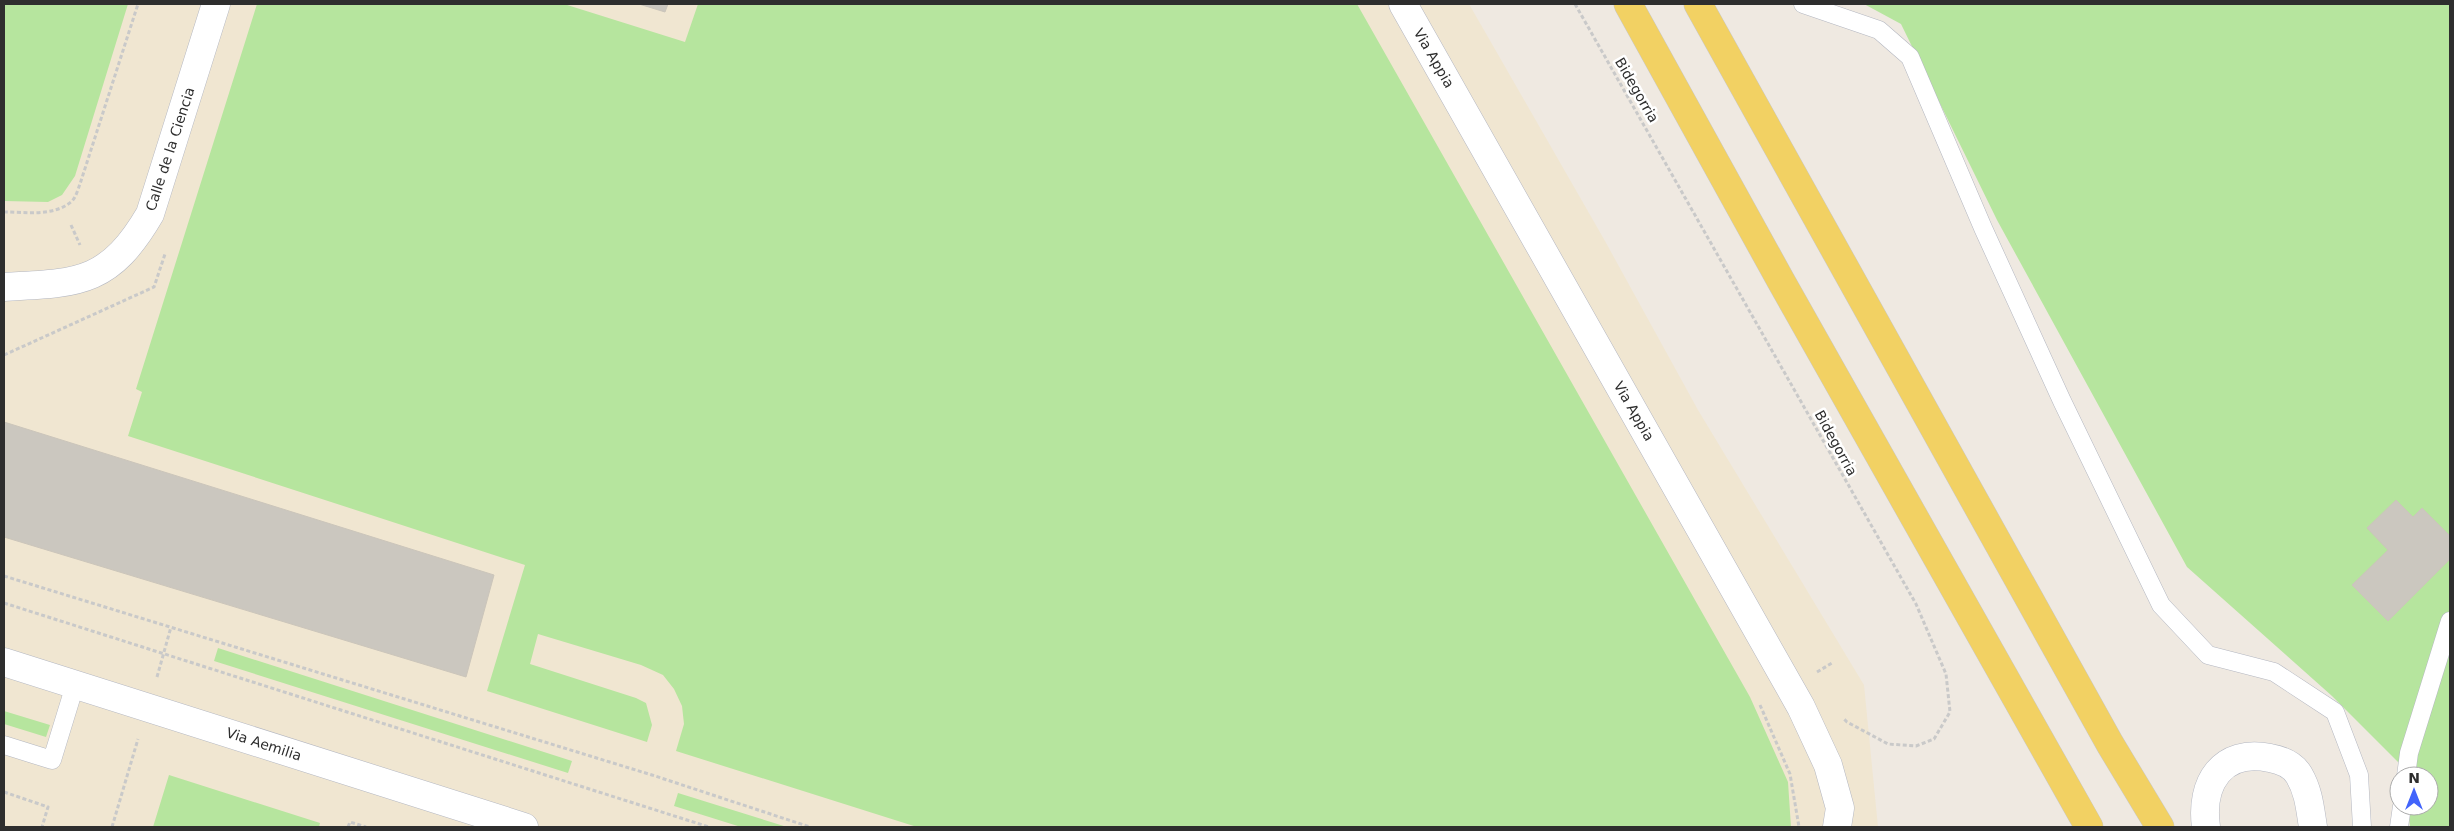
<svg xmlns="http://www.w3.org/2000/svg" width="2454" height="831" font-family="'DejaVu Sans',sans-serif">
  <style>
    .education { fill: #f0e6d1 }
    .green { fill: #b6e59e }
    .building { fill: #cbc7bf; stroke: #cbc5ba }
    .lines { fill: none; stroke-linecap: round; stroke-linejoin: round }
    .service-casing { stroke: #b4b7c1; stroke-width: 19 }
    .minor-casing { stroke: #b4b7c1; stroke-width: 29 }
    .secondary-casing { stroke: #b4b7c1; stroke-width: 29 }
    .primary-casing { stroke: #c9c9c9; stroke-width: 29 }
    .path { stroke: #c9c9c9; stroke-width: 3; stroke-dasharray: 4 2.5; stroke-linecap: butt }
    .service { stroke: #fff; stroke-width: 18 }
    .minor { stroke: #fff; stroke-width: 28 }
    .secondary { stroke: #fff; stroke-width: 28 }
    .primary { stroke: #f2d163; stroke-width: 28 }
    .labels { text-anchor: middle; stroke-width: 5; stroke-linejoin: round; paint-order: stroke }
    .street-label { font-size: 14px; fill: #2e2e2e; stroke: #fff }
  </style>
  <rect width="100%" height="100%" fill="#efe9e1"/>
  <!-- education -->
  <path class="education" d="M4 4H1469L1605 241 1698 410 1864 685 1878 827H4Z"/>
  <!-- green -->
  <path class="green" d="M4 4H128L75 176 62 195 48 202 4 201Z
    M257 4H564L685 42 698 4H1357L1750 697 1788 782 1791 827H917L676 751 684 724 682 706 674 689 663 675 641 665 538 634 530 664 636 698 646 703 652 725 647 742 487 691 525 565 128 436 142 392 136 389Z
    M1864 4H2450V827H2410L2408 806H2429V776H2405V769L2332 696 2187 567 1997 220 1901 24Z
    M218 648 572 761 568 773 214 661Z
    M4 711 50 725 46 737 4 724Z
    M169 775 320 823 319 827H153Z
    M678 793 787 827H741L674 806Z"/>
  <!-- building -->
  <path class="building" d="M639 4H668L665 12Z
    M4 422 494 575 466 677 4 537Z
    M2396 500 2413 517 2422 508 2450 536V559L2388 621 2352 585 2388 550 2367 528Z"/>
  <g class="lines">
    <!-- service casing -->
    <g class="service-casing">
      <path id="service" d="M1803 4 1879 30 1910 57 1983 228 2062 401 2161 605 2208 655 2274 672 2335 712 2359 775 2362 827
        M4 745 52 760 75 685
        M2406 776 2409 753 2450 621
        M2399 827 2402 806"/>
    </g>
    <!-- minor casing -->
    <g class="minor-casing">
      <path id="minor" d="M1403 4 1801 707 1828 765 1840 808 1837 827
        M4 287C79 283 109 284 150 214L216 4
        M4 662 524 827"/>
    </g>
    <!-- secondary casing -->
    <g class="secondary-casing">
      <path id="secondary" d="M2206 827C2200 783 2222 748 2270 758 2281 760 2293 765 2299 775 2309 792 2310 809 2313 827"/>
    </g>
    <!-- primary casing -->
    <g class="primary-casing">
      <path id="primary" d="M1628 4 1781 281 2089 827
        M1698 4 2110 744 2160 827"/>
    </g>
    <!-- path -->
    <path class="path" d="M1575 4 1916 604 1946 674 1950 712 1934 739 1916 746 1888 744 1847 722 1844 719
      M4 212C25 212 54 217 72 201 76 197 78 189 80 184L138 4
      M71 225 80 245
      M4 355 154 287 165 254
      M4 576 652 775 810 827
      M4 603 709 827
      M1817 672 1832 663
      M157 677 171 627
      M1760 705 1790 774 1799 827
      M4 792 48 807 42 827
      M112 827 138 739
      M348 827 350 822 366 827"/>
    <!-- service -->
    <use href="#service" class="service"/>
    <!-- minor -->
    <use href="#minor" class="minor"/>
    <!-- secondary -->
    <use href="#secondary" class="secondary"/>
    <!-- primary -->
    <use href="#primary" class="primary"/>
  </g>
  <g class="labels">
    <!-- street labels -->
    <g class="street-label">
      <text transform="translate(1434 58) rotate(60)" y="5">Via Appia</text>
      <text transform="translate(1637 90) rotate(60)" y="5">Bidegorria</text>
      <text transform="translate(170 149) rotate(-72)" y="5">Calle de la Ciencia</text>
      <text transform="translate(1634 411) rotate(60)" y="5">Via Appia</text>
      <text transform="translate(1836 443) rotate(61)" y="5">Bidegorria</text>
      <text transform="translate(264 744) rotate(18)" y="5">Via Aemilia</text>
    </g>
  </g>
  <!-- border -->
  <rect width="2454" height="831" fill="none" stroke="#2e2e2e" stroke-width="10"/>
  <!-- north arrow -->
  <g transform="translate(2414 791)"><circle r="24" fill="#ffffff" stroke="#ababab"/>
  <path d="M0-4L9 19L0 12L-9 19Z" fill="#4264fb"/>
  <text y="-8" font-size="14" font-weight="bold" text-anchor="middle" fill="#2e2e2e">N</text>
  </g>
</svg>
